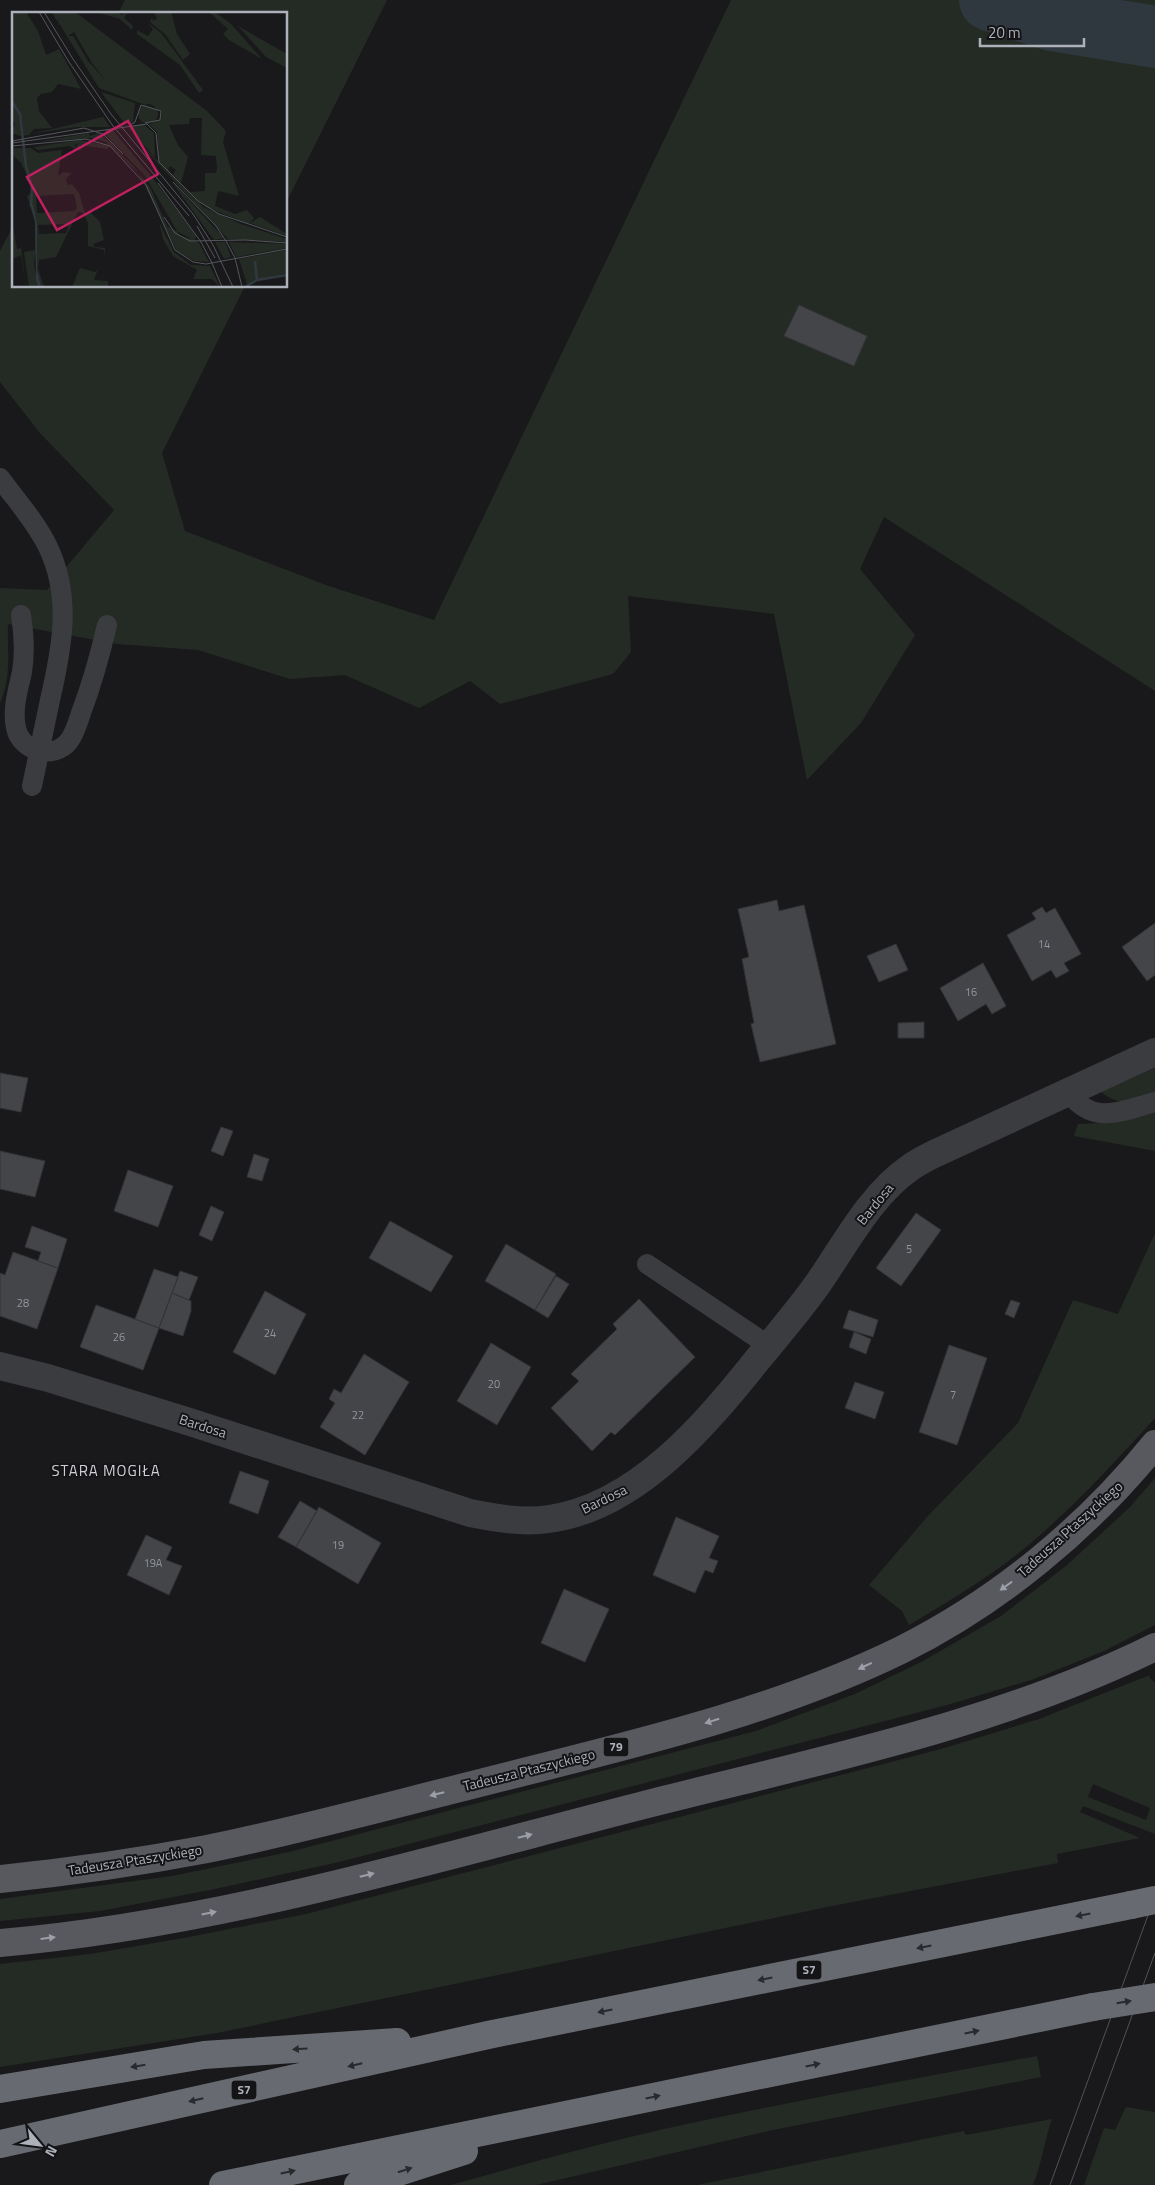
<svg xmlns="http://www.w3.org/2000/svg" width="1155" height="2185" font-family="'Titillium Web',sans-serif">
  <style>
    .green { fill: #242b24; fill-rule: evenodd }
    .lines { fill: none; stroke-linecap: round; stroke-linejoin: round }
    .river { stroke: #30383f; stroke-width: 62 }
    .building { fill: #434548; stroke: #343437 }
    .service { stroke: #3b3c40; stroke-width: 20 }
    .minor { stroke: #3b3c40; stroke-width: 28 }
    .primary { stroke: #57595f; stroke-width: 28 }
    .motorway { stroke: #676a71; stroke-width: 28 }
    .tram { stroke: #505257; stroke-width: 1 }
    .motorway-bridge { stroke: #676a71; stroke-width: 28 }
    .oneway { fill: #9c9fa8 }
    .oneway2 { fill: #292a2d }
    .labels { text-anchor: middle; stroke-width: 4; stroke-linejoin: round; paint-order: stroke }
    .number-label { font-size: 11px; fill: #92969e }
    .shield { fill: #141416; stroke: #7f8289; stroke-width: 1 }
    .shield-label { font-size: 12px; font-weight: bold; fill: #adb1ba }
    .street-label { font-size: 14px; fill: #adb1ba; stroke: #141416 }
    .neighbourhood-label { font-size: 15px; letter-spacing: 1px; fill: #ced0d6; stroke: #141416 }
    .inset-river { fill: none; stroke: #30383f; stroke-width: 2.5 }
    .inset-road { fill: none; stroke: #54565b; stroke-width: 1 }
    .view { fill: #c12060; fill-opacity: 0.15; stroke: #c12060; stroke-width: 2.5 }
    .inset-edge { fill: none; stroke: #adb1ba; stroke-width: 2.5 }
  </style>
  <rect width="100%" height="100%" fill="#19191b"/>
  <!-- green -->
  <path class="green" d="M125 0H387L286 203V14H118Z
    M731 0H1155V691L884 517 860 569 915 635 861 723 807 780 774 614 628 596 631 652 613 674 500 704 470 681 419 708 345 675 290 679 198 650 117 644 8 624C7 651 12 677 0 703V588L47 590 114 510 40 433 0 382V251L14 224V286H245L162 453 185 531 326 585 434 620Z
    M1155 1068V1094C1131 1100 1122 1108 1101 1092Z
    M1155 1110V1151L1074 1136 1078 1124 1103 1123Z
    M1155 1233V1418C1114 1463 1073 1508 1026 1547 990 1577 949 1601 909 1625L902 1611 869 1585 927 1517 1018 1423 1073 1300 1118 1314Z
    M1155 1478V1625L1104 1651 1034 1679 947 1705 339 1862 210 1890 100 1911 0 1921V1899L172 1876 289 1852 756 1731 855 1694 923 1661 1001 1616 1066 1566 1130 1507Z
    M1150 1675 1149 1677 1155 1683V1834L1083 1806 1080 1812 1140 1838 1057 1854 1058 1863 837 1905 217 2033 0 2067V1964L90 1954 184 1938 306 1914 941 1749 1039 1719ZM1093 1784 1150 1808 1146 1820 1088 1797Z
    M1037 2056 1041 2077 773 2130 536 2185H451C522 2165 593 2145 664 2129 788 2102 912 2079 1037 2056Z
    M1126 2107 1155 2112V2185H1084L1104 2128 1115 2130Z
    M1052 2119C1044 2141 1042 2163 1033 2185H697L964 2131 966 2135Z"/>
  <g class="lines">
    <!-- river -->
    <path class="river" d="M990 0 1052 20 1155 37"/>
  </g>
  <!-- building -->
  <path class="building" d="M799 305 867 336 854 366 784 336Z
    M777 900 779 911 804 905 836 1044 760 1062 751 1024 754 1023 742 959 749 957 738 909Z
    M1042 907 1046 913 1055 908 1081 954 1064 963 1069 971 1056 978 1051 970 1032 981 1007 935 1036 919 1032 913Z
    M1155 923V975L1147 981 1122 947Z
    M896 944 908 970 879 982 867 956Z
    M983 963 1006 1006 992 1014 986 1004 958 1021 940 988Z
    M924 1022V1038H898V1023Z
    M0 1073 28 1078 21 1112 0 1108Z
    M221 1127 233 1131 223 1156 211 1151Z
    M0 1151 45 1161 35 1197 0 1189Z
    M254 1154 269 1159 262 1181 247 1177Z
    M128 1170 173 1186 158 1227 114 1211Z
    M211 1206 224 1212 212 1241 199 1235Z
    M916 1213 941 1230 901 1286 876 1268Z
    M390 1221 453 1256 431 1292 369 1258Z
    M32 1226 67 1239 58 1268 38 1261 41 1252 25 1247Z
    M506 1244 556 1274 535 1310 485 1281Z
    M13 1252 58 1268 37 1329 0 1316V1273L5 1275Z
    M154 1269 178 1277 159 1328 135 1319Z
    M180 1271 198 1277 189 1300 172 1293Z
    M556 1276 569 1284 548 1318 535 1310Z
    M265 1291 306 1314 275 1375 233 1352Z
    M172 1293 191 1301V1311L183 1336 159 1328Z
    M639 1299 695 1357 615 1435 611 1432 592 1451 551 1408 579 1381 571 1374 617 1329 613 1324Z
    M1011 1300 1020 1303 1014 1318 1005 1314Z
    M96 1305 159 1328 143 1370 80 1347Z
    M849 1310 878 1320 873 1337 843 1328Z
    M854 1332 871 1339 866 1354 849 1347Z
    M491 1343 531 1367 497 1425 457 1401Z
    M949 1345 987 1358 957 1445 919 1432Z
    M364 1354 409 1382 365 1455 320 1427 335 1403 329 1399 334 1389 341 1393Z
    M855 1382 884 1392 875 1419 845 1408Z
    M240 1471 269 1481 258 1514 229 1503Z
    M300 1501 317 1511 296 1547 278 1537Z
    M319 1507 381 1543 358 1584 296 1547Z
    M676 1517 719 1536 709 1558 718 1561 713 1573 705 1570 695 1593 653 1575Z
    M146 1535 172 1547 166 1560 182 1566 169 1595 127 1575Z
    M564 1589 609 1609 585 1662 541 1643Z"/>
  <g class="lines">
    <!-- service -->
    <path class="service" d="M0 478C16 500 36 522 48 547 72 597 62 648 50 700 44 728 38 757 32 786
      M21 615C24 634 25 653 22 672 18 690 12 709 16 728 21 752 54 760 69 741 75 733 78 722 81 713 92 684 100 655 107 625
      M1069 1093C1094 1126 1121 1111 1155 1102
      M647 1264 769 1346"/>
    <!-- minor -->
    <path class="minor" d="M0 1366 48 1378 193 1423 470 1513C496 1518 522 1523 549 1519 637 1507 706 1424 758 1359 778 1335 799 1310 817 1285 845 1245 870 1195 911 1167 918 1162 926 1158 934 1154L1155 1052"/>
    <!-- primary -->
    <path class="primary" d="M0 1879C69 1872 139 1862 207 1849 296 1831 384 1807 472 1785 616 1748 766 1716 901 1650 999 1601 1086 1529 1155 1444
      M0 1943C218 1924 429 1860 640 1806 812 1762 995 1726 1155 1647"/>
    <!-- motorway -->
    <path class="motorway" d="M0 2089 204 2055 397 2042
      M0 2144 488 2035 1131 1905
      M223 2185 1093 2007
      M358 2185 464 2151"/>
    <!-- tram -->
    <path class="tram" d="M1050 2185 1155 1896
      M1070 2185 1155 1953"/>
    <!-- motorway-bridge -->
    <path class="motorway-bridge" d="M1131 1905 1155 1900
      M1093 2007 1155 1997"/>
  </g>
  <!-- one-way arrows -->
  <defs><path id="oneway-solid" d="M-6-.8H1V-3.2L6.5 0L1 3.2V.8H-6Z" transform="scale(1.25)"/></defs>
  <g class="oneway">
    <use href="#oneway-solid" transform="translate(1006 1586) rotate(144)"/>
    <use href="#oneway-solid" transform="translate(865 1666) rotate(155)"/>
    <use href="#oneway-solid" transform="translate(712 1721) rotate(163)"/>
    <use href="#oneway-solid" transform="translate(437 1794) rotate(166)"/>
    <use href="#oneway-solid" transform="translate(525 1836) rotate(-14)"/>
    <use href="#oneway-solid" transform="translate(367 1875) rotate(-14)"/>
    <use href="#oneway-solid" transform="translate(209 1913) rotate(-11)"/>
    <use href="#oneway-solid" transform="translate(48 1938) rotate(-7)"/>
  </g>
  <g class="oneway2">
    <use href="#oneway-solid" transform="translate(1083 1915) rotate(169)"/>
    <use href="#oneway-solid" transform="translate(924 1947) rotate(169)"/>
    <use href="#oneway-solid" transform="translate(765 1979) rotate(169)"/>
    <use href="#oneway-solid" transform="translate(1124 2002) rotate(-9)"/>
    <use href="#oneway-solid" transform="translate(605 2011) rotate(169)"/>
    <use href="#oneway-solid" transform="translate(972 2032) rotate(-12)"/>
    <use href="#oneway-solid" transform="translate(300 2049) rotate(176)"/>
    <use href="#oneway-solid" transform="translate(355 2065) rotate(167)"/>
    <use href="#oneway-solid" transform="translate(813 2065) rotate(-12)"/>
    <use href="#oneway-solid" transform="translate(138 2066) rotate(171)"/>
    <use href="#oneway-solid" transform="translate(653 2097) rotate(-12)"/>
    <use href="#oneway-solid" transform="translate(196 2100) rotate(167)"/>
    <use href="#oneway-solid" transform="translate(405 2170) rotate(-18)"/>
    <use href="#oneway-solid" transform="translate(288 2172) rotate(-12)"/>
  </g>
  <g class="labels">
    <!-- number labels -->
    <g class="number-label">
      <text x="1044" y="948">14</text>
      <text x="971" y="996">16</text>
      <text x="909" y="1253">5</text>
      <text x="23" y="1307">28</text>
      <text x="270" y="1337">24</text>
      <text x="119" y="1341">26</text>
      <text x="494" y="1388">20</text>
      <text x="953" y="1399">7</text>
      <text x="358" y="1419">22</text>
      <text x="338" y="1549">19</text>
      <text x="153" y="1567">19A</text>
    </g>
    <!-- shield labels -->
    <g class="shield">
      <rect x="603.5" y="1737.5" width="25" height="19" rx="4"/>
      <rect x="796.5" y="1960.5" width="25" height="19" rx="4"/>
      <rect x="231.5" y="2080.5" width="25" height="19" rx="4"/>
    </g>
    <g class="shield-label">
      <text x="616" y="1751">79</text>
      <text x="809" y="1974">S7</text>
      <text x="244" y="2094">S7</text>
    </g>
    <!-- street labels -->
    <g class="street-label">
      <text transform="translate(875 1204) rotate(-51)" y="5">Bardosa</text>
      <text transform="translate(203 1426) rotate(18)" y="5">Bardosa</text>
      <text transform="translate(604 1499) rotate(-26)" y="5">Bardosa</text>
      <text transform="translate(1070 1529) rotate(-42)" y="5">Tadeusza Ptaszyckiego</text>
      <text transform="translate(529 1770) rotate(-14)" y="5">Tadeusza Ptaszyckiego</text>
      <text transform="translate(135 1860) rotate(-9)" y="5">Tadeusza Ptaszyckiego</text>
    </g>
    <!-- neighbourhood labels -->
    <g class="neighbourhood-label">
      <text x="106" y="1476">STARA MOGIŁA</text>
    </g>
  </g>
  <!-- overview -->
  <g transform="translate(12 12)">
    <rect width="275" height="275" fill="#19191b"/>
    <path d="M0 0H14L26 19 34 43 47 37 69 77 46 72 40 80 29 82 25 86 27 99 40 116 22 117 17 123 8 124 0 121 3 111 0 109ZM40 0H63L195 99 214 119 211 130 227 184 206 179 203 194 223 202 235 198 242 206 237 212 197 196 184 187 170 173 178 180 193 179V161H203L205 158 204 144 189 143 190 106H178L177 112 157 113 166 133 176 145 169 171 161 163 164 158 158 154 156 157 159 162 147 149 145 120 136 111 149 108 150 99 87 76 45 8 52 6 44 8ZM62 20 80 51 94 69 76 49 61 24H56ZM85 0H105L109 3 115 0 112 6 121 14 120 18 108 7ZM142 0H159L165 22 178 42 171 48 153 22 138 10 140 5 141 9 145 7ZM197 0H203L219 12 250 47 217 28 211 22 216 17ZM136 11 149 21 167 45 191 78 187 81 168 53 125 22V18L136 24 141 17ZM226 14 275 42V56L254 45ZM89 80 123 91 121 110 113 112ZM126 102a10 10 0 1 1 20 0a10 10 0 1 1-20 0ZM91 105 98 115H64L19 122ZM131 112 142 121 143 146 116 115ZM100 117 140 165 184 224 183 228 168 224 133 164 93 122 94 119H88ZM114 117 191 195 229 212 275 227V230L216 227ZM77 121 78 124 86 121 99 131 122 155 138 175 155 214 187 231 197 250 182 249 165 239 127 162 94 130 78 126 24 130ZM68 128 97 134 96 137 68 133 69 139 64 134 67 131 62 133 67 139 57 134 26 138 22 135ZM0 136H10L12 140V136H19L26 141 50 138 46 164 51 160 60 161 54 167 56 173 60 172 67 181 73 201 78 200 88 210 92 228 81 232 83 235 93 236V244L92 238 76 234V211L71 201 66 200 44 245 27 248 26 257 32 275H29L25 258 24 239 22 252 26 275H17L12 240 23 238V210L15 184 19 181 18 170 9 151 1 143ZM62 182 65 196 62 199 25 201 24 184ZM57 212 54 221 27 222 26 213ZM159 169 212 226 202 228ZM248 205 275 222V224L238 211ZM0 209 5 237 9 236 14 275 9 243 0 247ZM147 210 162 240 179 253 198 254 208 275 200 267H181L185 258 161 244 151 227ZM203 230H213L219 245 212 247ZM217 230 275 232V236L224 245ZM275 238V261L235 272 227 247ZM68 256 83 260 86 257 82 268 96 269V275H60Z" fill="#242b24" fill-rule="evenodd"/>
    <path d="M18 192H21L25 212V257L29 275H26L24 268 23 209Z" fill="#30383f"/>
    <path class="inset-river" d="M0 90 8 102 14 154 20 175 19 195M243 249 245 268M233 275 245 268 275 263"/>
    <path class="inset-road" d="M27 0 57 50M32 0 61 47M61 47 99 102 181 202 201 233 221 275M57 50 101 114 177 204M118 113 123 110 129 93 149 99 148 108 133 111M0 129 72 116 91 122 111 142M0 131 135 112 144 121 147 150 186 189 207 202 275 225M0 134 74 127 98 134 134 173 163 238 181 250 194 252 275 237M161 170 204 214 214 229M146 171 189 230M152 205 163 221 178 229 233 228 275 231M185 214 203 246M214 229 223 246M189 230 200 251M223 246 230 275M200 251 210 275"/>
    <path class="view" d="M116 109 146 162 45 218 15 165Z"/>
    <rect width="275" height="275" class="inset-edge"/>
  </g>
  <!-- north arrow -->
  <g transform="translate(40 2145) rotate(119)" stroke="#141416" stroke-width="4" paint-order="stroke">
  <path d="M0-4L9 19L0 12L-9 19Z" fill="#adb1ba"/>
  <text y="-8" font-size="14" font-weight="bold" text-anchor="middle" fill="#adb1ba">N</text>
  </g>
  <!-- scale -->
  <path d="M980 38v8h104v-8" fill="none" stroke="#adb1ba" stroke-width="2.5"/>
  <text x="988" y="38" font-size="15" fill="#adb1ba" stroke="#141416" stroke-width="4" paint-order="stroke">20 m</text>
</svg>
